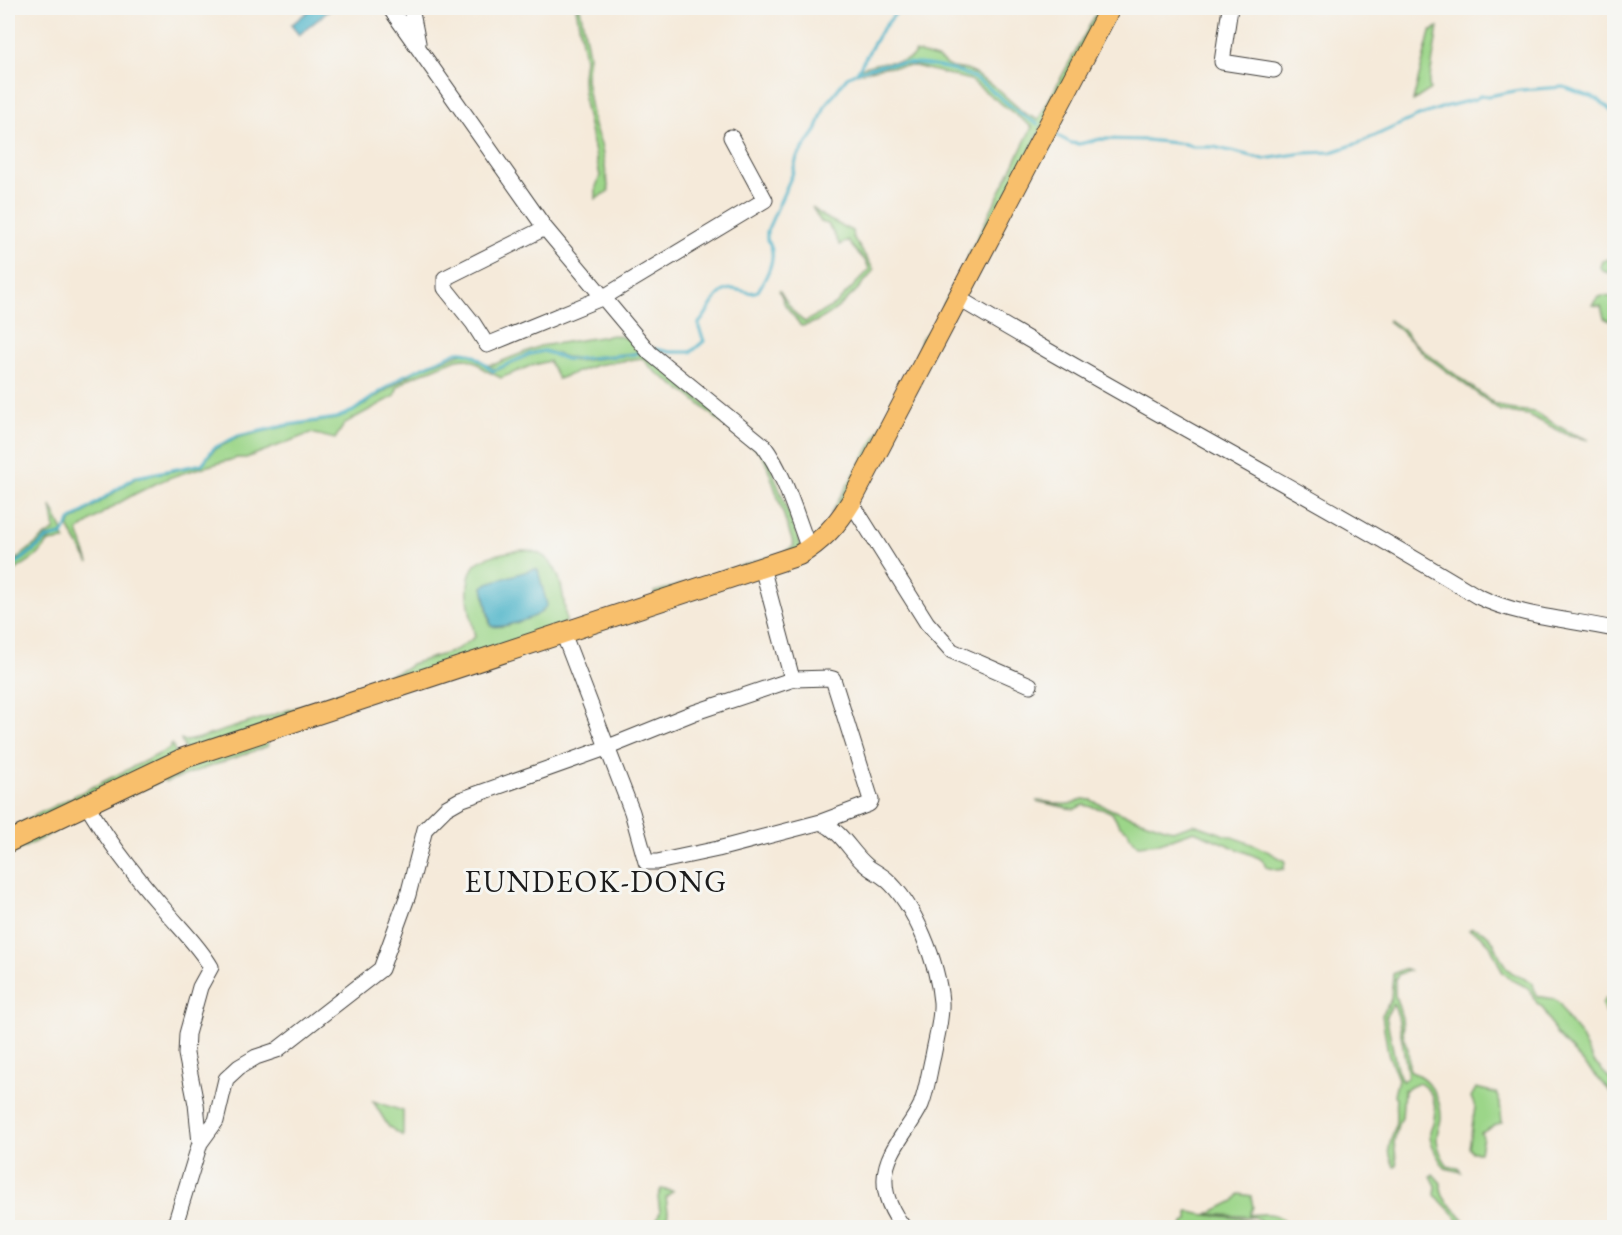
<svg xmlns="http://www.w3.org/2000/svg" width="1622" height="1235" font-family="'EB Garamond',serif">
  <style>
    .green { fill: #9cd689; stroke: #5c7952; stroke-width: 1.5; fill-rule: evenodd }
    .water { fill: #4ab2c8; stroke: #336772; stroke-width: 1.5 }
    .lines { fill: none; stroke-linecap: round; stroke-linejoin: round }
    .stream { stroke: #4ab2c8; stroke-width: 3 }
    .minor-casing { stroke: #3d3b38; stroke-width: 17 }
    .major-casing { stroke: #3d3b38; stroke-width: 22 }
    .minor { stroke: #fff; stroke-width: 15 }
    .major { stroke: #f8bf6c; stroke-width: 20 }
    .labels { text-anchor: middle; stroke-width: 6; stroke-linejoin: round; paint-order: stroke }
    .quarter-label { font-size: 30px; letter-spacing: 1.5px; fill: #1c1c1c; stroke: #f6f6f2 }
  </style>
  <rect width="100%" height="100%" fill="#f6f6f2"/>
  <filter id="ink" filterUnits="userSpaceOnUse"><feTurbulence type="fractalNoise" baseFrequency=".0167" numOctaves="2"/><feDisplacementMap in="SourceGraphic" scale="12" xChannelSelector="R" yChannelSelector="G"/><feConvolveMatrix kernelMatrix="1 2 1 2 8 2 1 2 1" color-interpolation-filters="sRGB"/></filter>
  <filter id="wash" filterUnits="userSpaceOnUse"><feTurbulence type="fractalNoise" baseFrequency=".008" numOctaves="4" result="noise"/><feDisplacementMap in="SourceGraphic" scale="24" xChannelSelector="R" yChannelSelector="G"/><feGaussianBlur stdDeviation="1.35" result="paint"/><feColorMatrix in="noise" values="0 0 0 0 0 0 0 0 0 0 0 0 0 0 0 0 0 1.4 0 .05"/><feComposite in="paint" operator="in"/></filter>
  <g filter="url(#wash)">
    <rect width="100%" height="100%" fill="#f5eada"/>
    <!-- green -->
    <path class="green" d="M576 8H580L589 55 586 79 588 92 594 126 601 144 609 191 596 199V187L600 176 584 102 583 77 585 59Z
      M1099 8H1105L849 496 830 515 871 445 914 364 922 338 931 329 951 291 1032 127 970 80 915 66 883 67 858 73 861 68C867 66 874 64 880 63 894 60 907 65 916 52L937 58 952 68 968 70 995 87 1024 113 1038 120Z
      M1438 27 1429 84 1430 90 1413 101 1430 32Z
      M812 207 824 217 852 231 853 237 874 270C859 290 827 323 801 326L785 305 779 290C786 300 794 316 805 322L836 304 869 270C867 257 853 252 848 240L840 245 828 224 821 222Z
      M1609 259 1614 261V274L1603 271 1600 267 1602 261Z
      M1602 296 1614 297V318L1612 322 1604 318 1601 306 1592 305 1597 298Z
      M1389 320 1406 332 1411 340 1429 355 1495 404 1508 409 1534 412 1567 431 1589 440 1566 434 1528 415 1501 411 1426 356 1402 332 1388 321Z
      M614 335 633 340 640 349 634 353 577 358 566 357 544 350 530 353 499 368 494 369 488 365 495 364 540 346Z
      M465 352 472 354 493 372 530 355 544 352 566 360 577 361 635 355 641 352 763 450 769 461 802 549 658 597 654 592 677 586 784 552 794 546 767 465 761 453 730 430 691 397 653 370 642 358 596 365 558 379 549 361 530 366 501 378 485 370 476 362 465 358 457 359 410 378 397 388 395 396 345 423 335 439 311 433 246 458H237C210 466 179 472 153 485 127 497 101 513 78 531L89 563 68 527 71 522 136 478 202 465 215 449 239 437 287 426 336 419 354 411 417 370Z
      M51 506 63 531 62 534 47 537 21 559 8 566V560L12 557 17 559 45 536 55 530Z
      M56 536H63L65 540 49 542 38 555 8 575V569C12 564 18 563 24 559 35 551 43 541 56 536Z
      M523 550C561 551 564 593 566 623L186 753 181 740 186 741 200 738 329 697 407 668 411 664 454 651 475 637C471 618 460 578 477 563 487 555 510 551 523 550ZM483 587 542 612C527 617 505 631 490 625Z
      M265 737 268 746 166 782 163 780 93 811 94 804Z
      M172 744 177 756 8 837V829L169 749Z
      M1083 799 1091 800 1117 812 1168 829 1175 830 1194 824C1228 837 1253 841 1285 861L1284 869 1277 870 1266 867 1264 862 1259 858 1194 831 1160 843 1138 845 1130 837 1128 831 1119 825 1112 813 1106 810 1083 805 1075 809 1067 808 1036 801C1047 800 1057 806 1068 804 1073 804 1078 801 1083 799Z
      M89 813 8 856V847Z
      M1472 928C1500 934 1493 953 1508 969 1515 977 1525 977 1533 983L1534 990 1537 996 1554 999 1560 1004 1567 1019 1582 1037 1584 1044 1594 1062 1614 1083V1095L1556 1034 1543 1008 1537 1003 1528 988 1509 978 1502 971 1490 945 1480 935 1469 930Z
      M1403 969 1409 971 1399 974 1395 979V995L1402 1018 1404 1039 1408 1049 1409 1067 1411 1072C1429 1077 1441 1099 1441 1117 1441 1125 1436 1132 1437 1140 1438 1149 1443 1159 1448 1166L1458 1168 1461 1172 1445 1168C1439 1159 1429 1145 1430 1133 1430 1130 1432 1127 1433 1124 1437 1108 1435 1092 1419 1083L1404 1090 1402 1118 1398 1124 1394 1143 1397 1166 1394 1167C1382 1139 1396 1142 1396 1117 1396 1111 1395 1105 1396 1098L1394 1095 1398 1079 1388 1053 1382 1015 1391 999 1393 974ZM1393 1004 1398 1016 1408 1077 1402 1081 1397 1069 1386 1016Z
      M1606 998 1614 1000V1020L1605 1013 1602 1004Z
      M1476 1088 1496 1093 1500 1103 1502 1122 1481 1133 1483 1137 1480 1152H1472L1469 1148 1475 1107 1471 1097Z
      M373 1101 403 1111V1136L388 1126Z
      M1433 1174 1441 1183C1439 1206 1462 1207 1466 1227H1458V1219L1435 1195 1436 1186 1431 1176Z
      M661 1189 673 1191 666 1197 668 1211 666 1227H654L660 1212 658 1197Z
      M1239 1194 1251 1196 1253 1207 1249 1215C1264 1214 1281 1210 1286 1227H1268L1254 1217 1208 1214 1234 1201Z
      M1188 1211C1212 1220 1242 1212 1264 1227H1182L1183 1223 1188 1220Z"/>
    <!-- water -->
    <path class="water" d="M312 8H332L299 35 291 25Z
      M534 569 538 570 547 605C545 607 543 611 540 613 531 619 500 629 491 626L483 587 488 583Z"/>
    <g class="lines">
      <!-- stream -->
      <path class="stream" d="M857 72C867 69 877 65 888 64 915 61 960 67 982 83 1001 96 1016 114 1038 124
        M1054 134 1071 143 1079 144 1101 139 1146 140 1185 144 1193 147H1214L1264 159 1304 153 1332 152 1359 143 1416 117 1444 107 1476 99 1481 95 1488 96 1520 90 1564 87 1599 100 1614 114
        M656 349 670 352H691L704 341 699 328V323C710 313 715 288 733 289 743 290 749 295 758 291 766 278 780 254 767 240V231L792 175 797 157 816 131 825 106 847 77 857 72 881 31 900 8
        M8 568 21 560 48 538 62 535 70 521 135 477 202 464 214 448 238 436 287 425 336 418 353 411 403 376 457 352C474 350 481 362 493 371L530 354 544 351 566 359H577L635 354 641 351"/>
    </g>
  </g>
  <g filter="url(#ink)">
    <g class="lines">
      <!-- minor casing -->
      <g class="minor-casing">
        <path id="minor" d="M390 8 545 228 650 353 763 445C785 474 796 515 809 549
          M411 8 418 43
          M1230 8 1222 62 1274 70
          M545 228 445 278V288L473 323 487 345 604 297 765 200 731 137
          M958 298C1129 401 1306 492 1477 596 1520 617 1568 619 1614 629
          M851 502 927 623 952 651 1030 685
          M563 633 632 812 646 862H657L718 849 821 822 869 804 871 800 833 679 829 678 794 679 791 675 762 567
          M86 803C106 839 137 878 164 909 180 928 199 946 211 967L200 987 187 1034 186 1054 196 1104 200 1143 174 1228
          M821 822C845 834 849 851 867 866 873 871 880 874 886 879 915 904 938 964 941 1002 942 1020 936 1039 933 1056 929 1072 927 1090 921 1105 910 1129 886 1150 885 1178 884 1196 893 1214 904 1228
          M200 1143 216 1121 226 1079 239 1067 256 1057 277 1050 381 969 408 895 425 829 446 808 460 800 606 748 693 713 794 679"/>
      </g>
      <!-- major casing -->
      <g class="major-casing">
        <path id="major" d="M8 842 184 758 799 555C822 541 837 525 851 502L1110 8"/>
      </g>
      <!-- minor -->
      <use href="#minor" class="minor"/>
      <!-- major -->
      <use href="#major" class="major"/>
    </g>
  </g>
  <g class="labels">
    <!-- quarter labels -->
    <g class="quarter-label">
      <text x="596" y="892">EUNDEOK-DONG</text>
    </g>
  </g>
  <!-- margin -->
  <rect width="1622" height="1235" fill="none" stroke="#f6f6f2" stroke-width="30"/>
</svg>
